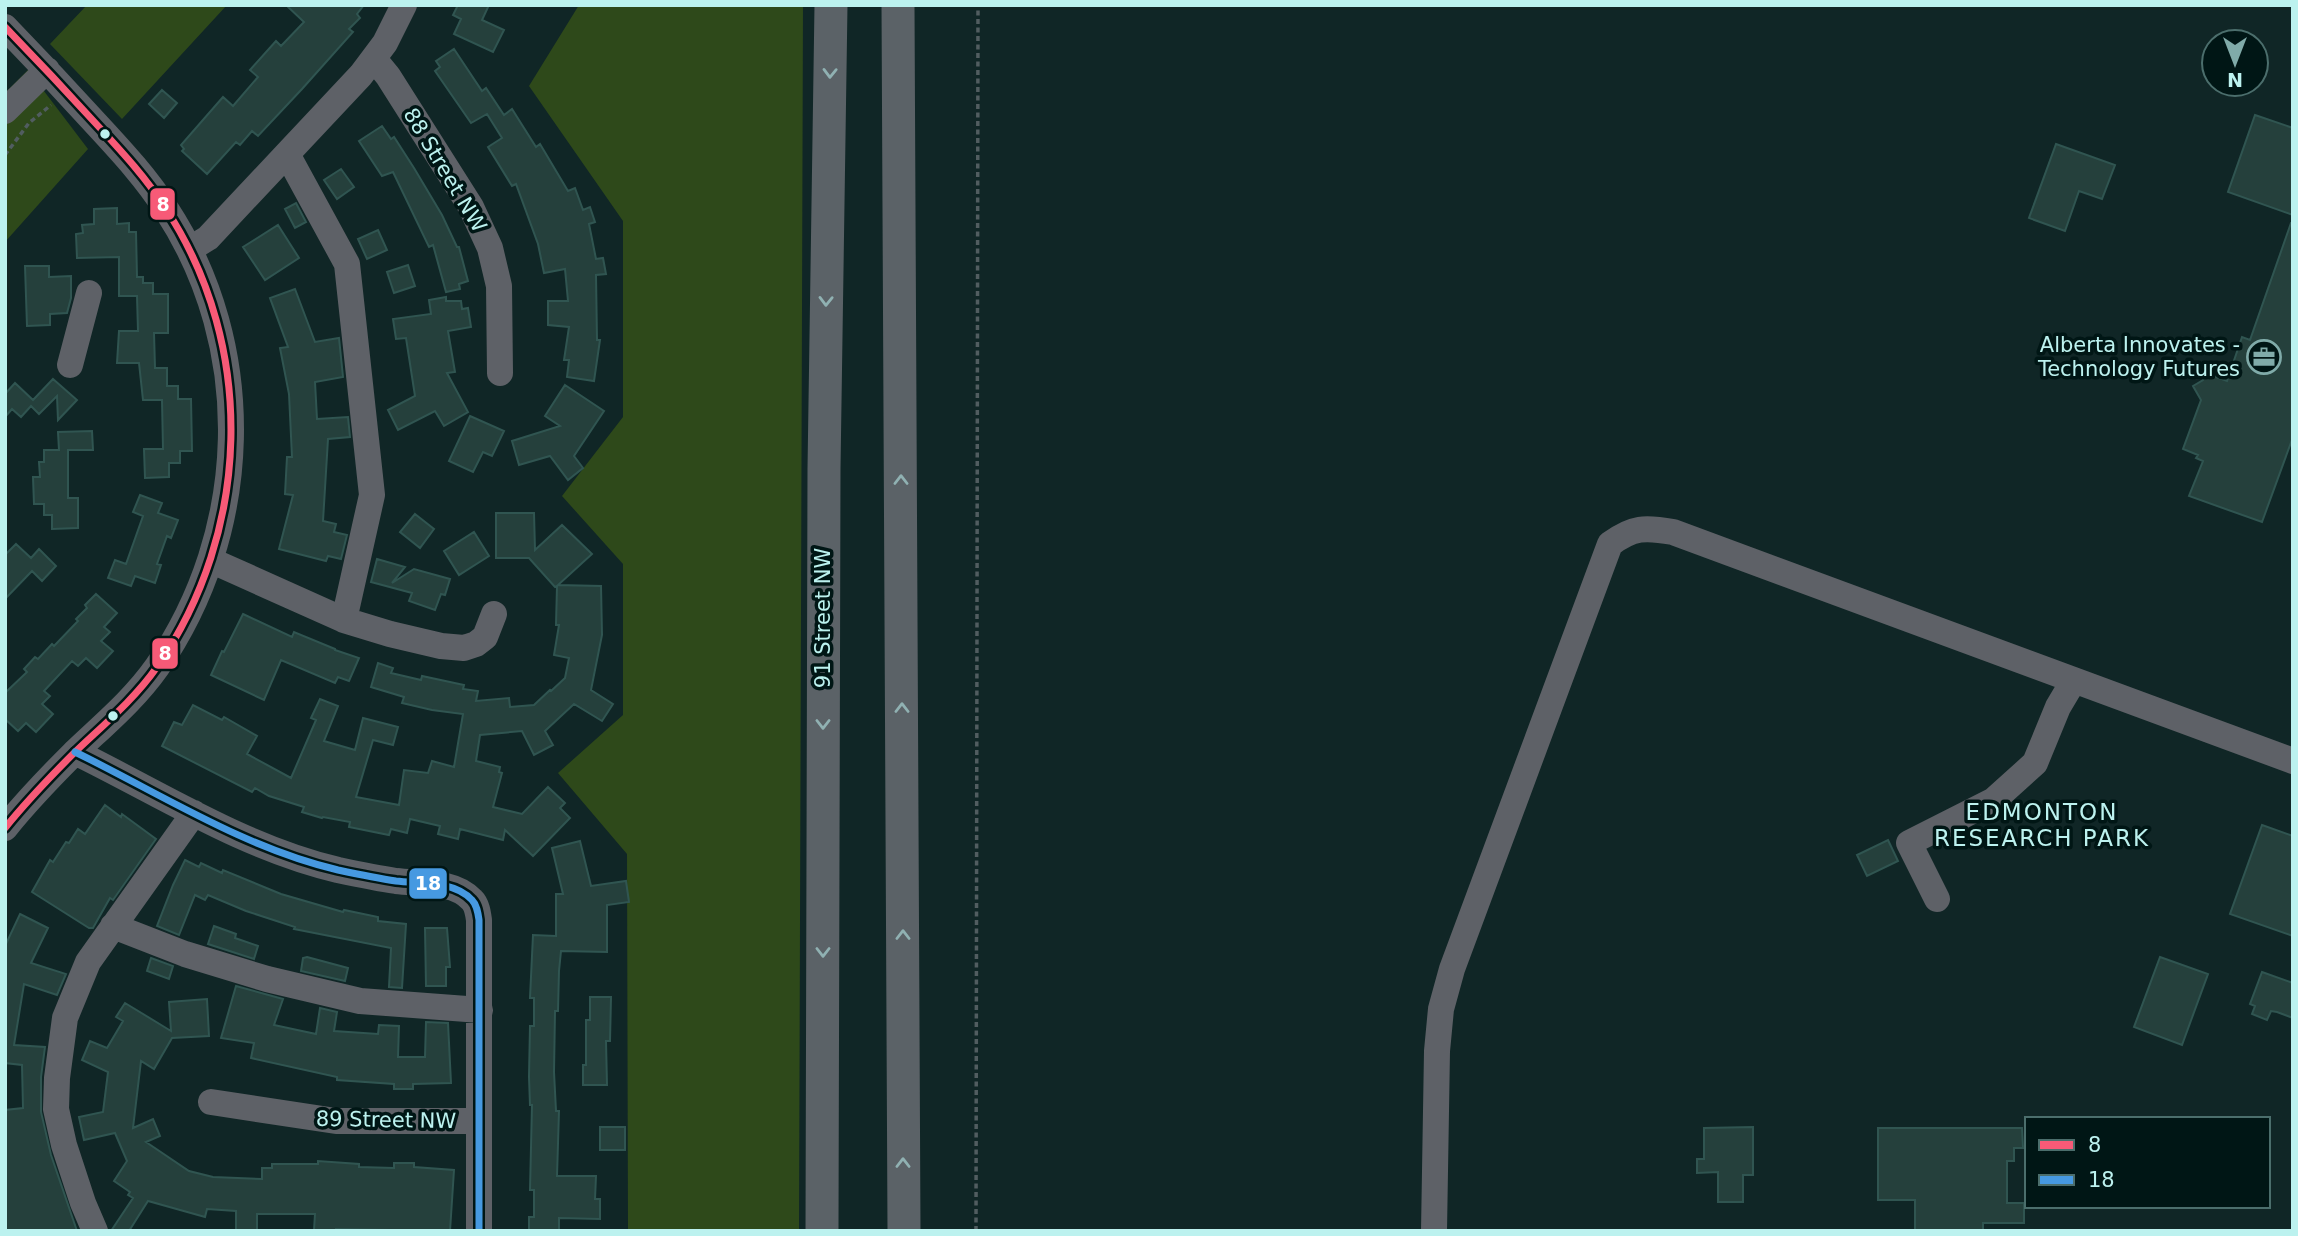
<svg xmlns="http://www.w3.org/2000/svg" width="2298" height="1236" font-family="'DejaVu Sans',sans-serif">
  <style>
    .green { fill: #2e491a }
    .building { fill: #25403c; stroke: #305551; stroke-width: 2 }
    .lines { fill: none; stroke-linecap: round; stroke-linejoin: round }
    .path { stroke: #515d60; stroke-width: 3.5; stroke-dasharray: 5 3.5; stroke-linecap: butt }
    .minor { stroke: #5e6167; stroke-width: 26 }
    .major { stroke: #5b6267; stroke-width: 33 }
    .bus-1-casing { stroke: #001615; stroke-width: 12 }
    .bus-2-casing { stroke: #001615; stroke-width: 12 }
    .bus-1 { stroke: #f75a77; stroke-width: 7 }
    .bus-2 { stroke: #4699e1; stroke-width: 7 }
    .oneway { stroke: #90b1b2 }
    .bus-dot { fill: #bcf2ef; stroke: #001615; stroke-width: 2.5 }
    .labels { text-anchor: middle; stroke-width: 7; stroke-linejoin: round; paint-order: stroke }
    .street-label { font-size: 21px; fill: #bcf2ef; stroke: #001615 }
    .poi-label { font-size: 21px; fill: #bcf2ef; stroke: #001615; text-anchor: end }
    .neighbourhood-label { font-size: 23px; letter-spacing: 2px; fill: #bcf2ef; stroke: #001615 }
    .line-badge { stroke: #001615; stroke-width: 2.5 }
    .badge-label { font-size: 19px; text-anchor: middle; font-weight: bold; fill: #fff }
  </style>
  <rect width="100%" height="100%" fill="#102626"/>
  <!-- green -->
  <path class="green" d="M87 5H227L122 119 50 44Z
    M579 5H803L799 1231H628L627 854 558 773 623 715V564L562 496 623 417V221L529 86Z
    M28 70 88 149 5 242V93Z"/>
  <!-- building -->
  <path class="building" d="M286 5H364L357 14 360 18 349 29 353 32 302 89 258 136 252 131 240 145 236 142 207 174 182 151 184 149 181 145 223 97 233 106 258 77 250 70 276 41 281 46 304 22Z
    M458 5H489L482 20 504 30 493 52 454 34 461 19 453 15Z
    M454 49 482 91 486 88 504 115 512 109 536 147 540 144 568 191 575 188 583 210 590 207 595 222 589 224 596 259 603 258 606 274 596 275 597 340H600L594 381 567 377 569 360H564L569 327 548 325V301H568L565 269 544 273 538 244 516 184 512 186 488 147 502 138 487 114 471 123 435 71 440 67 436 61Z
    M162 90 177 103 164 118 149 104Z
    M2255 115 2293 128V215L2228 192Z
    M382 126 391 139 394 137 414 168 442 215 457 247H459L468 281 459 284 460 289 446 292 433 245 429 247 393 172 382 176 359 141Z
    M2056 144 2115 165 2102 199 2079 191 2065 231 2029 218Z
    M341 169 354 187 337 199 324 180Z
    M296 203 306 222 295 228 285 209Z
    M117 208V224L129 223V232H136L137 277H143V283H153V294H168V333H154L155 368H167V386H178V399H191L192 451H180V463H169V477L145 478 144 449H163L162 400H143L139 363H117L119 331H138L137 296H119V257L77 258 76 234 83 233 82 225 94 224V209Z
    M2291 223H2293V437L2262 522 2189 496 2203 461 2196 458 2198 455 2183 449 2201 400 2193 386 2203 380 2205 373 2227 381 2242 337 2250 340Z
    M278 225 299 258 265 280 243 247Z
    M378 230 387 250 367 259 358 239Z
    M408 265 415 286 394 293 387 272Z
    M25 266H49V277L71 276V298L67 313 50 314V325L27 326Z
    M295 289 315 342 339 338 343 377 315 382 317 419 348 417 350 437 328 439 323 521 336 524 334 532 347 535 341 559 328 556 326 561 279 549 293 495 285 494 287 457H292L289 394 280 348 288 347 270 298Z
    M446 297V301H461L462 309 468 308 471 327 448 331 455 372 447 373 468 412 444 426 435 411 398 430 388 410 415 396 406 338 396 339 393 319 431 314 429 300Z
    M53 379 77 400 58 420 57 396 39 414 31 406 21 417 12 409 5 417V394L15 383 33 400Z
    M565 385 604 411 574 456 583 468 568 480 550 456 519 465 512 441 560 426 545 416Z
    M470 416 504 431 492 456 483 452 473 472 449 461Z
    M92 431 93 450H68V498H78V528L52 529V515H44V504H34L33 477H40L39 462H44V450H59L58 432Z
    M140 495 162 503 158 513 178 520 171 538 167 536 157 564 161 565 155 583 135 576 131 586 108 578 115 560 126 564 143 516 133 512Z
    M496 513H534L535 550 562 525 592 554 558 585 601 586 602 635 591 690 613 704 602 721 574 704 545 731 553 745 534 755 522 731 480 735 476 761 500 767 499 772 502 773 493 807 522 814 548 787 565 803 560 808 570 818 533 856 505 830 503 840 460 829 458 839 438 834 440 826 410 819 407 833 391 829 389 835 349 827 350 822 323 817 322 818 302 812 304 807 269 796 255 788 252 792 162 746 174 722 182 725 193 705 222 720 224 717 257 736 247 754 291 778 316 720 311 718 320 699 338 706 324 741 355 750 363 718 398 727 393 745 373 740 356 797 399 805 404 770 428 773 432 761 454 767 463 714 432 710 402 703 404 697 371 687 378 663 393 668 391 673 421 680 422 676 464 685 463 689 478 691 476 701 509 698 510 707 534 705 550 690 551 691 565 678 569 658 554 655 559 625H556L557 586 555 587 529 558H496Z
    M415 514 434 529 420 548 400 532Z
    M474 532 489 556 459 575 444 551Z
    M16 544 31 558 39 549 56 566 42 581 32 571 5 599V555Z
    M377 559 405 567 392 583 414 569 450 579 445 595 441 594 435 610 409 601 412 593 371 582Z
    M96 594 117 613 104 627 110 632 101 641 113 651 97 668 86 658 78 666 72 661 44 691 50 696 42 704 53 714 36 732 26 723 18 731 5 719V693L27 672 24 669 35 657 38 659 52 644 54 646 78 621 76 619 87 608 85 605Z
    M243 614 292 637 294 632 335 649V650L359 658 349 681 338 677 335 683 281 660 264 700 211 675 222 651 224 652Z
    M105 805 121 817 122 814 156 839 113 900 110 898 93 928H89L32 892 50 860 53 862 66 842 69 843 78 829 85 834Z
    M2262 825 2293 836V936L2230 914Z
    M1888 840 1898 861 1867 876 1857 855Z
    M580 841 591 886 626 881 629 902 607 905V952L561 951 559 971 558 1011H555L554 1072 556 1111H559L557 1176H596L595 1199H600V1219L559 1218V1231H529V1217H534V1190H530L532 1105H530L529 1077 530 1026H534V998H530L533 935 556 936V894H563L552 848Z
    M185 860 199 867 201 863 222 873 223 870 281 894 343 912 344 910 378 917V921L406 924 402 988 389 987 391 948 294 929 295 927 246 911 208 895 205 900 195 895 179 935 157 926 173 885Z
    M20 914 48 928 31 963 66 974 57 995 24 984 14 1045 45 1047 41 1077V1112L51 1155 77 1231H5V1110L23 1108 22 1065 5 1063V946Z
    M214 926 236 934 235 938 258 946 254 959 208 944Z
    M425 928H447L450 967H446V986H426Z
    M307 957 348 968 345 981 301 971 303 958Z
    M2160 957 2208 974 2182 1045 2134 1027Z
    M151 958 173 966 169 979 147 971Z
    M2262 972 2293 983V1018L2277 1012 2271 1011 2267 1020 2252 1014 2255 1006 2250 1004Z
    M236 986 283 999 274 1025 316 1034 320 1008 337 1012 334 1031 378 1034 379 1025 399 1026 398 1057H425L426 1022 448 1023 451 1083 413 1084V1089H394V1084L337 1080V1077L251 1058 254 1043 221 1038Z
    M590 997H611L610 1041H606L607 1085H583V1065H586V1020H590Z
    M207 999 209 1036 172 1038 154 1069 141 1061 133 1128 153 1119 160 1136 146 1142 189 1171 213 1177 262 1179V1168H272V1164H318V1161L359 1164V1167L394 1168V1163H414V1167L454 1170 450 1231 336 1229V1231L314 1230 315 1214H257V1231H236V1211L207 1209 205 1217 148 1201 129 1231H111L133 1198 128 1195 130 1192 114 1181 127 1161 115 1133 84 1140 79 1117 103 1112 108 1072 82 1060 90 1041 107 1048 123 1021 116 1017 125 1003 171 1031 169 1002Z
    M600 1127H625V1150H600Z
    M1753 1127V1175H1743V1202H1718V1172L1697 1173V1159H1704V1128Z
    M1878 1128H2022L2023 1148H2014V1161H2007V1203H2024V1223H1983V1231H1915V1200H1878Z"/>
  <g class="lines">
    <!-- path -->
    <path class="path" d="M5 155 29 123 51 105
      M976 1231 978 5"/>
    <!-- minor -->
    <path class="minor" d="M5 27C37 60 68 93 99 127 123 153 147 179 166 209 257 348 251 531 157 667 133 701 102 726 73 754 49 778 26 802 5 828
      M374 59 388 76 471 207 490 248 499 286 500 373
      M5 111 47 70
      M287 154 347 264 372 495 344 620
      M190 249 208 238 361 75 385 43 404 5
      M70 365 89 293
      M210 560 344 620 390 634 441 646 464 648 476 644 485 637 494 614
      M75 752C161 794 244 848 338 870 357 874 376 878 396 881 420 884 454 880 472 900 477 905 478 913 479 920V1231
      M1937 899 1909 843 1994 800 2035 763 2058 707 2074 680
      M113 926 185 954 267 979 360 1001 480 1010
      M211 1102 336 1121H479
      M95 1231 83 1203 64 1145 56 1109 57 1078 65 1018 88 962 194 813
      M1434 1231 1437 1051 1441 1009 1452 969 1610 544C1633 527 1645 527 1673 532L2293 761"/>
    <!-- major -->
    <path class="major" d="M898 5 904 1231
      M822 1231 824 469 831 5"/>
    <!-- bus-1 casing -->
    <g class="bus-1-casing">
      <path id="bus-1" d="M5 27C37 60 68 93 99 127 123 153 147 179 166 209 257 348 251 531 157 667 133 701 102 726 73 754 49 778 26 802 5 828"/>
    </g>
    <!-- bus-2 casing -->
    <g class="bus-2-casing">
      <path id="bus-2" d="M75 752C161 794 244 848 338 870 357 874 376 878 396 881 420 884 454 880 472 900 477 905 478 913 479 920V1231"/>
    </g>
    <!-- bus-1 -->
    <use href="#bus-1" class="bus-1"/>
    <!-- bus-2 -->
    <use href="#bus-2" class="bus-2"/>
  </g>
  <!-- one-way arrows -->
  <defs><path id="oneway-chevron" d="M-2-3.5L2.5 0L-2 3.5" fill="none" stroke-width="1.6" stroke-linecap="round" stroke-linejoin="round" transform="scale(1.75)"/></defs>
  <g class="oneway">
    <use href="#oneway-chevron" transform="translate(830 73) rotate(91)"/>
    <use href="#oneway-chevron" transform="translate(826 301) rotate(91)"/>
    <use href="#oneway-chevron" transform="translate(901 480) rotate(-90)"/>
    <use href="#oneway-chevron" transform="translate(902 708) rotate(-90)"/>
    <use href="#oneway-chevron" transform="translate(823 724) rotate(90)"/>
    <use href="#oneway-chevron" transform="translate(903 935) rotate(-90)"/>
    <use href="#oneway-chevron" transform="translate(823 952) rotate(90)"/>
    <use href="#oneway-chevron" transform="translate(903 1163) rotate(-90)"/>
  </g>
  <!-- icons -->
  <defs>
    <g id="office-ring" transform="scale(1.75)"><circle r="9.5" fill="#001615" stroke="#80aba9" stroke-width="1.5"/><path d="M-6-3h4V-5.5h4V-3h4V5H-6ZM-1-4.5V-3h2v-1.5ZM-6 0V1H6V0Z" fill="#80aba9"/></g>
  </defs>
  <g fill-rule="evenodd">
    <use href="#office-ring" x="2264" y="357"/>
  </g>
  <!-- markers -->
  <g class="bus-dot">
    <circle cx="105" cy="134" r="6"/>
    <circle cx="113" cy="716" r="6"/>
  </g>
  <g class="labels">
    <!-- street labels -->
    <g class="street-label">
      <text transform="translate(445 170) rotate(59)" y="7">88 Street NW</text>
      <text transform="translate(823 618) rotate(-90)" y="7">91 Street NW</text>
      <text transform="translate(386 1120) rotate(1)" y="7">89 Street NW</text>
    </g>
    <!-- poi labels -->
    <g class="poi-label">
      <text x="2240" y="352">Alberta Innovates -<tspan x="2240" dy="24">Technology Futures</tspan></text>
    </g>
    <!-- neighbourhood labels -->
    <g class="neighbourhood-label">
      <text x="2042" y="820">EDMONTON<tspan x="2042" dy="26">RESEARCH PARK</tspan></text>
    </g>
  </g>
  <g class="line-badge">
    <rect x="149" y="187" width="27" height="34" rx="7" fill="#f75a77"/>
    <rect x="151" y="637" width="28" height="33" rx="7" fill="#f75a77"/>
    <rect x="408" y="867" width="40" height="33" rx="7" fill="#4699e1"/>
  </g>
  <g class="badge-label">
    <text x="163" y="211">8</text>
    <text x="165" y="660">8</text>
    <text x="428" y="890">18</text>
  </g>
  <!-- border -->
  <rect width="2298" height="1236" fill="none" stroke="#bcf2ef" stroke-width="14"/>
  <!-- legend -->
  <rect x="2025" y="1117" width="245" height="91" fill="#001615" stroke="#4b6e6c" stroke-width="2"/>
  <rect x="2039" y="1140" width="35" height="10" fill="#f75a77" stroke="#4b6e6c" stroke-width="2"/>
  <text x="2088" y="1152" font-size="21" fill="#bcf2ef">8</text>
  <rect x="2039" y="1175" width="35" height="10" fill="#4699e1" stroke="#4b6e6c" stroke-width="2"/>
  <text x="2088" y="1187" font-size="21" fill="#bcf2ef">18</text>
  <!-- north arrow -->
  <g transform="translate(2235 63) rotate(180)"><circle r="33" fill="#001615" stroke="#4b6e6c" stroke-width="2"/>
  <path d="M0-5L12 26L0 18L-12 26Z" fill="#80aba9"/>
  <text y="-10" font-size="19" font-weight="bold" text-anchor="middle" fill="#bcf2ef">N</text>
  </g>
</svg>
